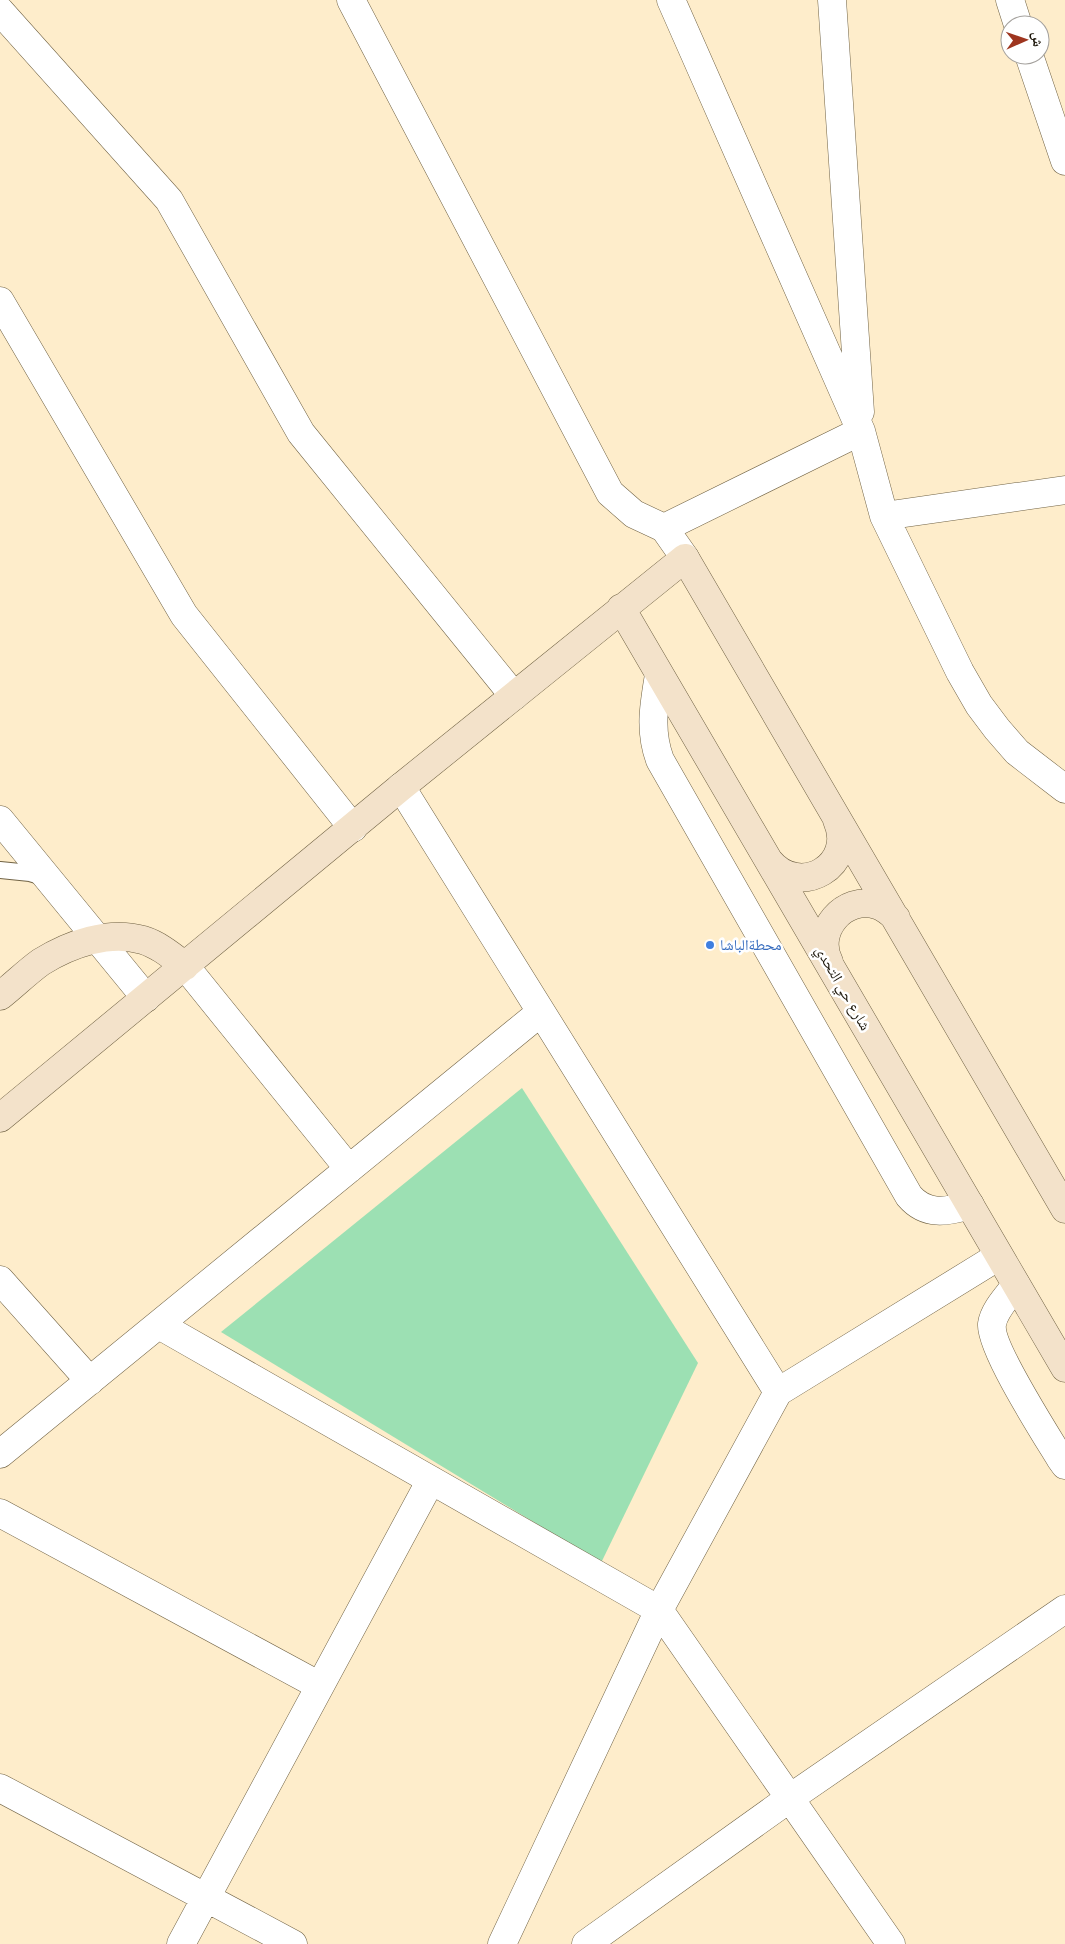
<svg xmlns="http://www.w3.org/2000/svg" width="1065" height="1944" font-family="Mulish,'Noto Naskh Arabic',sans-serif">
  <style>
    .grass { fill: #9ce0b3 }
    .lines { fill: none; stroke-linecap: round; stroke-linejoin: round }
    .service-casing { stroke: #716345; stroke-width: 18 }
    .minor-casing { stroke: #716345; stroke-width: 29 }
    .tertiary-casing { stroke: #716345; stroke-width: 29 }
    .secondary-casing { stroke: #716345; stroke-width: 29 }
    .service { stroke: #fff; stroke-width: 16 }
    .minor { stroke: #fff; stroke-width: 28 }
    .tertiary { stroke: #fff; stroke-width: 28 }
    .secondary { stroke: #f3e2ca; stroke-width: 28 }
    .shop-dot { fill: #3f7fe0; stroke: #fff; stroke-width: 2 }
    .labels { text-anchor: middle; stroke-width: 5; stroke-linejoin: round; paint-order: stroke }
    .shop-label { font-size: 15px; fill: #366cbe; stroke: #fff; text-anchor: start }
    .street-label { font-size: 15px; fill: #1b1509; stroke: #fff }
  </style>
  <rect width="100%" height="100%" fill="#feedcb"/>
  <!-- grass -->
  <path class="grass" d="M522 1088 698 1363 601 1563 221 1332Z"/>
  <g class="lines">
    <!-- service casing -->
    <g class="service-casing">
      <path id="service" d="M0 870 30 873 47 878"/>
    </g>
    <!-- minor casing -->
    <g class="minor-casing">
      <path id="minor" d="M351 0 610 493 634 514 664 528 685 558
        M671 0 861 431 884 516 960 672 979 705 997 729 1017 752 1065 789
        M832 0 860 412
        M1010 0 1018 25
        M0 11 169 200 301 433 514 696
        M1029 55 1065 161
        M0 301 184 615 353 828
        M884 516 1065 490
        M664 528 861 431
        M659 675C654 705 649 730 660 760L909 1196C926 1216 947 1212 970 1205
        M401 787 778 1392
        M185 966 349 1169
        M0 1280 90 1381
        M1016 1285C1008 1296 994 1310 992 1324 989 1346 1046 1435 1060 1458L1065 1465
        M159 1325 659 1610 891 1944
        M0 1454 541 1012
        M0 1513 320 1686
        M0 1788 293 1944
        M181 1944 431 1480
        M502 1944 659 1610 778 1392 999 1256
        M586 1944 790 1798 1065 1609"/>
    </g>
    <!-- tertiary casing -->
    <g class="tertiary-casing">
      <path id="tertiary" d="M0 820 146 998"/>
    </g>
    <!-- secondary casing -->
    <g class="secondary-casing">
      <path id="secondary" d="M621 608 1065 1368
        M769 861C800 899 857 865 837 820
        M829 962C813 931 844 895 877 905 885 908 891 913 896 918
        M0 996C14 985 27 972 41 962 70 944 109 930 143 940 159 945 172 956 185 966
        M0 1118 401 787 685 558 1065 1209"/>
    </g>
    <!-- service -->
    <use href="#service" class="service"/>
    <!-- minor -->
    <use href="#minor" class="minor"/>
    <!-- tertiary -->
    <use href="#tertiary" class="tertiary"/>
    <!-- secondary -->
    <use href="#secondary" class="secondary"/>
  </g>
  <!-- markers -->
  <circle class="shop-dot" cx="710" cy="945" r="5"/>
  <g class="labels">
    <!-- shop labels -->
    <g class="shop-label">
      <text x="720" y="950">محطةالباشا</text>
    </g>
    <!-- street labels -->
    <g class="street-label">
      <text transform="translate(843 988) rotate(60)" y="5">شارع حي التحدي</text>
    </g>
  </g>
  <!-- north arrow -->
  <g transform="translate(1025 40) rotate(88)"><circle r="24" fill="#ffffff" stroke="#a4a19d"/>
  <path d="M0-4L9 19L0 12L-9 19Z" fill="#9e351f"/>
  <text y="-8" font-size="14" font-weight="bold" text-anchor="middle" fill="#1b1509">ش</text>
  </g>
</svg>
